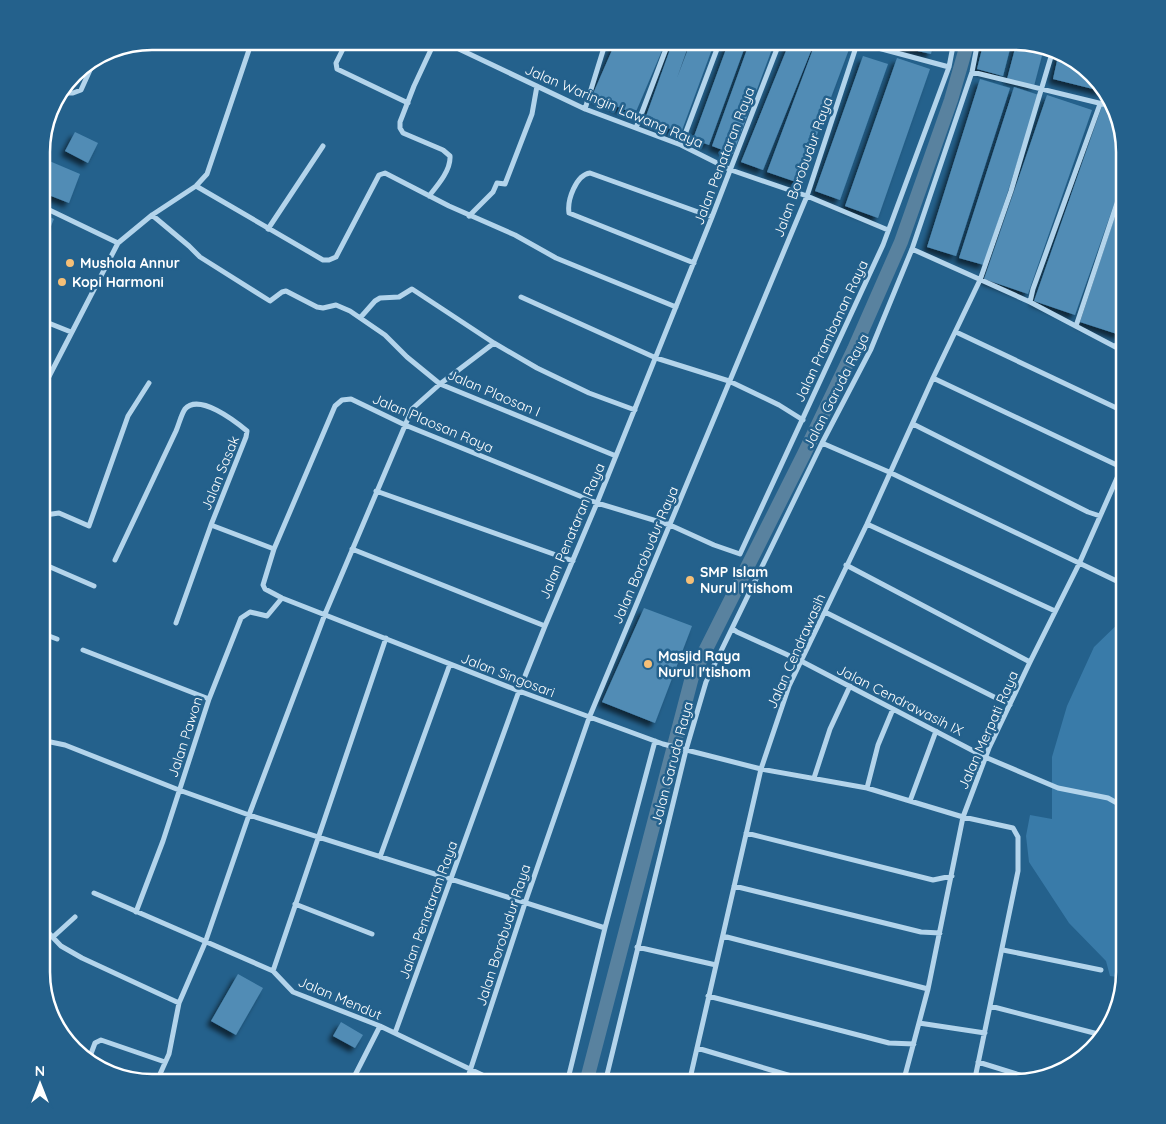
<svg xmlns="http://www.w3.org/2000/svg" width="1166" height="1124" font-family="Quicksand,sans-serif">
  <style>
    .green { fill: #397ba9 }
    .lines { fill: none; stroke-linecap: round; stroke-linejoin: round }
    .canal { stroke: #59829f; stroke-width: 14 }
    .building { fill: #518cb5; filter: url(#shadow) }
    .street { stroke: #b3d4eb; stroke-width: 5 }
    .poi-dot { fill: #f5bf77; stroke: #24618c; stroke-width: 2 }
    .labels { text-anchor: middle; stroke-width: 5; stroke-linejoin: round; paint-order: stroke }
    .street-label { font-size: 14px; fill: #fff; stroke: #24618c }
    .poi-label { font-size: 14px; font-weight: bold; fill: #fff; stroke: #24618c; text-anchor: start }
    .rim { fill: none; stroke: #fff; stroke-width: 2.5 }
  </style>
  <defs>
    <filter id="shadow"><feDropShadow dx="-4.5" dy="4.5" stdDeviation="2.5" flood-color="#0009"/></filter>
  </defs>
  <rect width="100%" height="100%" fill="#24618c"/>
  <!-- green -->
  <path class="green" d="M1125 617V972L1124 978 1110 976 1106 961 1069 923 1029 862 1026 836 1030 815 1052 819V757L1067 706 1094 647Z"/>
  <g class="lines">
    <!-- canal -->
    <path class="canal" d="M586 1083 692 677 804 454 854 349 901 242 951 100 968 41"/>
  </g>
  <!-- building -->
  <path class="building" d="M616 41H666L635 114 592 96Z
    M673 41H690L677 78 691 41H715L681 133 645 119Z
    M729 41H747L709 145 693 139Z
    M750 41H775L733 154 712 146Z
    M790 41H815L763 170 741 162Z
    M816 41H845L851 44 799 183 767 172Z
    M902 41H934L931 54 900 47Z
    M984 41H1012L1003 76 977 69Z
    M1017 41 1044 48 1034 86 1007 79Z
    M1059 52 1097 79 1105 92 1053 79Z
    M863 56 888 64 840 200 815 191Z
    M897 58 930 69 878 218 845 206Z
    M980 79 1010 88 956 256 927 247Z
    M1014 87 1039 95 984 265 959 258Z
    M1047 95 1092 110 1028 294 984 279Z
    M1102 106 1117 111 1125 152V173L1075 315 1034 301Z
    M75 132 98 143 88 163 65 151Z
    M47 160 80 174 69 203 41 192 42 173Z
    M1124 189 1125 319 1120 335 1080 322Z
    M41 213 54 219 43 245H41Z
    M644 608 692 626 655 723 602 702Z
    M238 974 263 988 236 1035 211 1021Z
    M341 1022 363 1035 355 1048 333 1036Z
    M189 1073 208 1083H184Z"/>
  <g class="lines">
    <!-- street -->
    <path class="street" d="M333 41 341 46 343 49 336 63 337 69 408 103
      M442 41 585 109 681 145 731 170 807 196 888 230
      M852 41 949 67
      M972 72 1115 107
      M61 93H73L81 90 95 59
      M585 109 606 41
      M636 128 669 41
      M681 145 720 41
      M42 147 57 98
      M196 186 323 260H329L336 257 379 175 385 173 449 206 515 235 556 258 676 307
      M429 196C438 185 451 170 450 156L443 150 403 133 400 128V122L414 86 435 41
      M41 206 118 243
      M152 215 189 246 200 257 270 301 282 292 286 291 317 307 323 308 336 305 350 311 385 335 407 357 440 384 616 456
      M469 216 493 192 497 183 505 184 532 114 537 86
      M268 229 323 146
      M912 249 1030 302 1125 352
      M694 263 569 213C567 200 576 175 590 173L712 217
      M521 297 656 358 729 381 779 405 803 420
      M1030 302 1033 289 1100 104
      M360 318 375 301 380 298 399 297 412 289 494 343
      M41 320 71 332
      M1076 326 1125 179
      M956 332 1125 412
      M1116 347 1125 323
      M933 378 1121 467
      M41 392 118 243 152 215 196 186 207 174 252 41
      M913 424 1088 512 1100 516
      M822 443 889 472 1125 585
      M376 491 573 561
      M41 514 45 515 59 513 89 526 128 416 149 383
      M867 524 1055 611
      M274 549 335 406 342 400 351 399 405 425 597 503 670 525 714 545 740 554 883 245 949 67 954 41
      M352 549 545 626
      M115 560 176 431C179 424 181 415 185 409 199 393 235 421 247 431L246 437 211 525 274 549 263 585 265 589 282 598 519 691 663 744 761 769 867 788 963 817 1013 828 1018 837V871L974 1083
      M41 563 94 586
      M846 565 1030 662
      M825 612 1010 705
      M176 623 211 525
      M733 629 737 632 801 661 985 757 1058 788 1108 798 1117 803
      M41 633 57 639
      M83 650 209 699
      M41 740 65 745 179 790 249 815 605 928
      M814 778 830 729 850 686
      M867 788 878 745 893 709
      M910 801 936 731
      M746 833 933 880 952 876
      M380 857 450 664
      M734 886 921 932 940 933
      M94 893 273 971 293 992 380 1026 499 1083
      M295 904 372 934
      M136 912 163 841 209 699 241 618 250 612 267 616 282 598
      M41 925 61 946 82 958 179 1003
      M723 936 928 989
      M53 937 75 917
      M637 947 716 965
      M1003 950 1101 970
      M273 971 386 638
      M708 996 889 1043 914 1044
      M990 1006 1098 1034 1100 1037
      M919 1023 985 1033
      M395 1033 519 691 545 626 597 503 712 217 780 41
      M697 1048 815 1083
      M89 1059 95 1043 101 1040 165 1062
      M978 1062 1033 1079
      M156 1083 169 1054 179 1003 205 943 249 815 325 614 412 409 440 384 494 343 537 368 589 393 635 410
      M351 1083 380 1026
      M466 1083 525 903 589 718 807 196 858 41
      M567 1083 605 928 655 741
      M605 1083 686 750 706 682 822 443 871 349 912 249 972 72 978 41
      M689 1083 761 769 789 686 867 524 933 378 980 280 1011 191 1053 50
      M903 1083 928 989 963 817 989 748 1030 662 1079 564 1125 460"/>
  </g>
  <!-- markers -->
  <g class="poi-dot">
    <circle cx="70" cy="263" r="5"/>
    <circle cx="62" cy="282" r="5"/>
    <circle cx="690" cy="580" r="5"/>
    <circle cx="648" cy="664" r="5"/>
  </g>
  <g class="labels">
    <!-- street labels -->
    <g class="street-label">
      <text transform="translate(614 106) rotate(23)" y="5">Jalan Waringin Lawang Raya</text>
      <text transform="translate(724 156) rotate(-69)" y="5">Jalan Penataran Raya</text>
      <text transform="translate(803 167) rotate(-70)" y="5">Jalan Borobudur Raya</text>
      <text transform="translate(831 331) rotate(-65)" y="5">Jalan Prambanan Raya</text>
      <text transform="translate(836 391) rotate(-63)" y="5">Jalan Garuda Raya</text>
      <text transform="translate(494 393) rotate(23)" y="5">Jalan Plaosan I</text>
      <text transform="translate(433 423) rotate(23)" y="5">Jalan Plaosan Raya</text>
      <text transform="translate(220 473) rotate(-68)" y="5">Jalan Sasak</text>
      <text transform="translate(572 531) rotate(-67)" y="5">Jalan Penataran Raya</text>
      <text transform="translate(645 555) rotate(-67)" y="5">Jalan Borobudur Raya</text>
      <text transform="translate(796 651) rotate(-66)" y="5">Jalan Cendrawasih</text>
      <text transform="translate(508 675) rotate(21)" y="5">Jalan Singosari</text>
      <text transform="translate(900 700) rotate(27)" y="5">Jalan Cendrawasih IX</text>
      <text transform="translate(988 730) rotate(-66)" y="5">Jalan Merpati Raya</text>
      <text transform="translate(185 737) rotate(-72)" y="5">Jalan Pawon</text>
      <text transform="translate(672 763) rotate(-75)" y="5">Jalan Garuda Raya</text>
      <text transform="translate(428 910) rotate(-70)" y="5">Jalan Penataran Raya</text>
      <text transform="translate(503 935) rotate(-72)" y="5">Jalan Borobudur Raya</text>
      <text transform="translate(340 998) rotate(23)" y="5">Jalan Mendut</text>
    </g>
    <!-- poi labels -->
    <g class="poi-label">
      <text x="80" y="268">Mushola Annur</text>
      <text x="72" y="287">Kopi Harmoni</text>
      <text x="700" y="577">SMP Islam<tspan x="700" dy="16">Nurul I'tishom</tspan></text>
      <text x="658" y="661">Masjid Raya<tspan x="658" dy="16">Nurul I'tishom</tspan></text>
    </g>
  </g>
  <!-- crop -->
  <path d="M0 0H1166V1124H0ZM152 50H1014A102 102 0 0 1 1116 152V972A102 102 0 0 1 1014 1074H152A102 102 0 0 1 50 972V152A102 102 0 0 1 152 50Z" fill="#24618c" fill-rule="evenodd"/>
  <path class="rim" d="M152 50H1014A102 102 0 0 1 1116 152V972A102 102 0 0 1 1014 1074H152A102 102 0 0 1 50 972V152A102 102 0 0 1 152 50Z"/>
  <!-- north arrow -->
  <g transform="translate(40 1084)" stroke="#24618c" stroke-width="4" paint-order="stroke">
  <path d="M0-4L9 19L0 12L-9 19Z" fill="#ffffff"/>
  <text y="-8" font-size="14" font-weight="bold" text-anchor="middle" fill="#ffffff">N</text>
  </g>
</svg>
